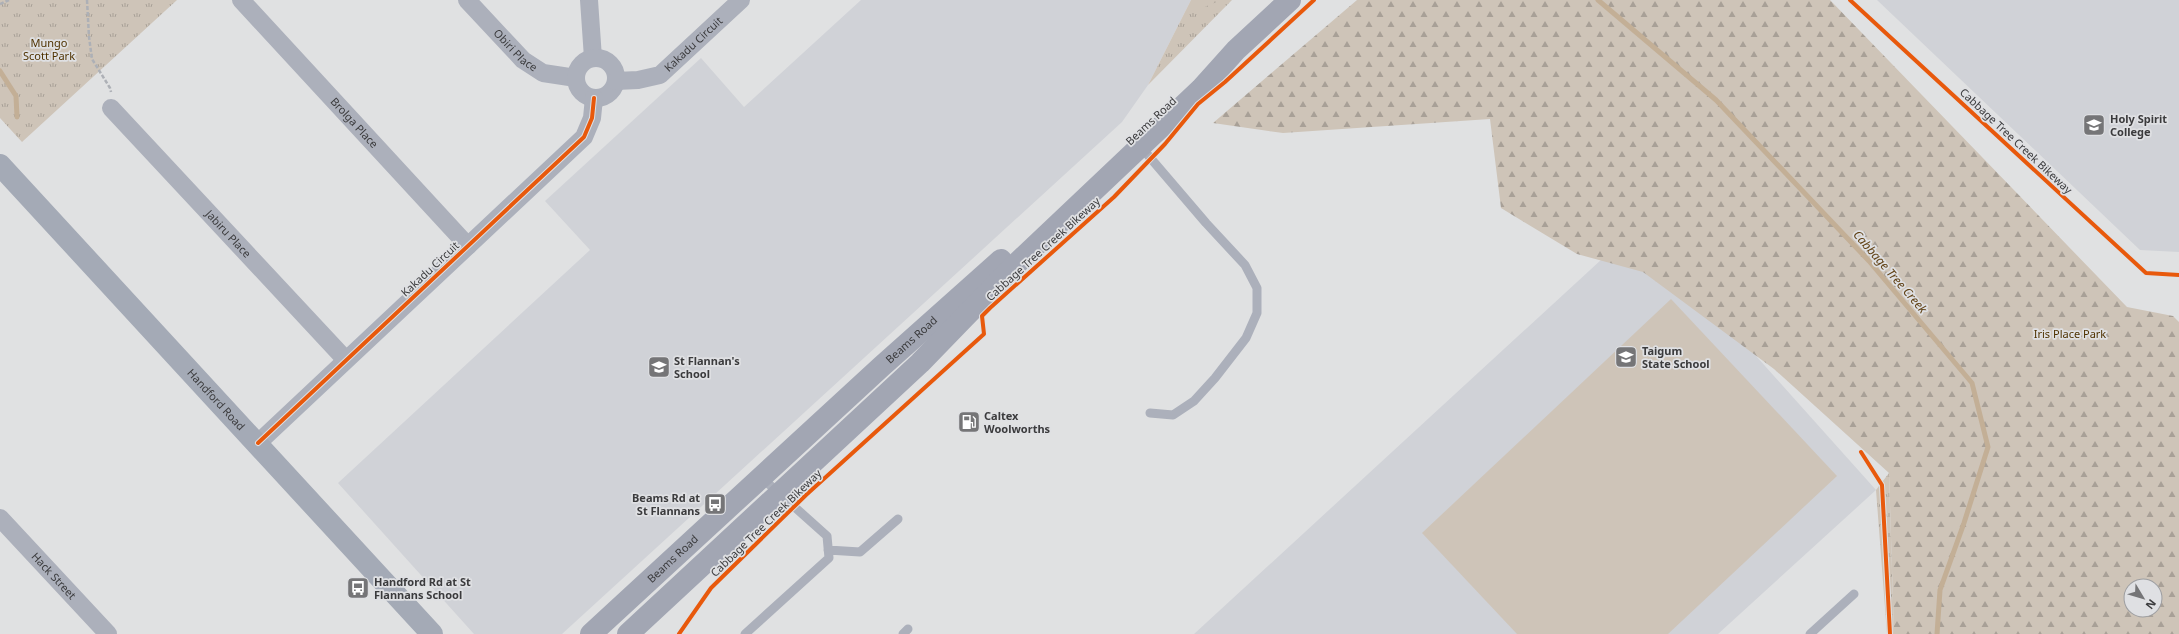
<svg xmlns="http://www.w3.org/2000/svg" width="2179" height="634" font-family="'Noto Sans',sans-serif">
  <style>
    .built { fill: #d0d2d7 }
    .grass { fill: url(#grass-tufts) }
    .forest { fill: url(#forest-firs); fill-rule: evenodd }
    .garden { fill: #cec4b8 }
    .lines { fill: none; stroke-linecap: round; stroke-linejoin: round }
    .stream { stroke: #c3af96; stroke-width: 5 }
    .path { stroke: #adb0b6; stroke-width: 2.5; stroke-dasharray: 4 2; stroke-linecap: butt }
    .lane { stroke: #acb0bb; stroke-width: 9 }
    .street { stroke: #acb0bb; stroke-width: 18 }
    .secondary { stroke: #a2a6b3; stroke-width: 22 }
    .primary { stroke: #a4aab6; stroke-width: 22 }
    .cycleway-casing { stroke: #dfe0e3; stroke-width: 6 }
    .cycleway { stroke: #e8590c; stroke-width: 4 }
    .labels { text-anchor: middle; stroke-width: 3.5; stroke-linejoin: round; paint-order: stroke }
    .park-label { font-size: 11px; fill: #4f3200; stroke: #dfe0e3 }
    .street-label { font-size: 11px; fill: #3b3b3d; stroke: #dfe0e3 }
    .poi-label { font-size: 11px; font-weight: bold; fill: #3b3b3d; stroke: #dfe0e3; text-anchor: start }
    .water-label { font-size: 12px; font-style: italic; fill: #614216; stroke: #dfe0e3 }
  </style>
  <defs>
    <pattern id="grass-tufts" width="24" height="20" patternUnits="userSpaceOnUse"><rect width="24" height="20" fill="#cec4b8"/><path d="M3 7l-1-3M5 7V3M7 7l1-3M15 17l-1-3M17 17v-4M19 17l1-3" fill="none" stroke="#a8a097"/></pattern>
    <pattern id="forest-firs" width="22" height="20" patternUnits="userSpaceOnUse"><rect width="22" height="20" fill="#cec4b8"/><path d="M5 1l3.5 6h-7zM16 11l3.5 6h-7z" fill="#a8a097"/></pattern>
  </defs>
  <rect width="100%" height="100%" fill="#e0e1e2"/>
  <!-- built -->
  <path class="built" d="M861 0H1191L1148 85 1122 122 562 634H474L338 483 590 250 545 201 701 58 744 107Z
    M1877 0H2179V252L2140 250Z
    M1639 225 1876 490 1718 634H1194Z"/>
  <!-- grass -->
  <path class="grass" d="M0 0H177L22 142 0 118Z
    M1191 0H1232L1148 85Z
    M1889 473 1894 634H1887L1876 490Z"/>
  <!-- forest -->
  <path class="forest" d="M1193 0H1221L1200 9Z
    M1357 0H1830L2127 307 2173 316 2179 322V634H1894L1889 473 1774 369 1643 272 1577 254 1501 208 1490 119 1283 133 1213 123ZM2131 586H2155V610H2131Z"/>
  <!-- garden -->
  <path class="garden" d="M1671 299 1837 476 1668 634H1517L1422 533Z"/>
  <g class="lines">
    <!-- stream -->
    <path class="stream" d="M1598 0 1716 100 1869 261 1972 383 1988 447 1964 523 1940 590 1937 634
      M0 71 16 96 17 117"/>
    <!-- path -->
    <path class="path" d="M87 0 89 37 92 59 110 88 111 92
      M0 4 9 0"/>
    <!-- lane -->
    <path class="lane" d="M1141 147 1206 223 1245 265 1257 288V313L1246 338 1215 378 1194 401 1173 415 1150 413
      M828 550 860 552 898 519
      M745 634 829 558 827 536 761 477
      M903 634 908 629
      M1810 634 1854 594"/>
    <!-- street -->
    <g class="street">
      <path id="s1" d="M241 0 468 246"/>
      <path id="s2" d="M467 0 523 60 543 73 576 78"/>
      <path d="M589 0 593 58"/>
      <circle cx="596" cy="78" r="20"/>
      <path id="s3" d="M616 81 638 80 660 75 741 0"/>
      <path id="s4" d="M111 108 345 359"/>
      <path d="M258 443 584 137 592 118 594 98"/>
      <path id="s5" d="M0 518 108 634"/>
    </g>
    <!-- secondary -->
    <g class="secondary">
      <path id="s6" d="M591 634 882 366 1001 260"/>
      <path d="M628 634 920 363 1014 266 1201 89 1236 50 1290 0"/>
    </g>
    <!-- primary -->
    <path class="primary" id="s7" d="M0 165 432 634"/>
    <!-- cycleway casing -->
    <g class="cycleway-casing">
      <path id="cycleway" d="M1850 0 2146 273 2179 275
        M258 443 584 137 592 118 594 98
        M1861 452 1882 485 1890 634
        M679 634 711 588 806 495 984 334 982 316 990 308 1114 197 1165 144 1198 104 1225 82 1314 0"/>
    </g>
    <!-- cycleway -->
    <use href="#cycleway" class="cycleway"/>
  </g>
  <!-- icons -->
  <defs>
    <g id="school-square" transform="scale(1.15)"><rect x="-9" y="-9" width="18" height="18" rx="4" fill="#757577" stroke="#dfe0e3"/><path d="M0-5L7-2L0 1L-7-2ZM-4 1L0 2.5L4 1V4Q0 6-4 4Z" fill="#fff"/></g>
    <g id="fuel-square" transform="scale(1.15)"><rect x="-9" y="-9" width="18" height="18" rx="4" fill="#757577" stroke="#dfe0e3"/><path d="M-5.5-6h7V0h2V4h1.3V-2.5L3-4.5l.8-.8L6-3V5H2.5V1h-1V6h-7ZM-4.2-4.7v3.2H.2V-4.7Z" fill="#fff"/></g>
    <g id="bus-square" transform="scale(1.15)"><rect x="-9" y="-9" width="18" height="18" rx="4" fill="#757577" stroke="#dfe0e3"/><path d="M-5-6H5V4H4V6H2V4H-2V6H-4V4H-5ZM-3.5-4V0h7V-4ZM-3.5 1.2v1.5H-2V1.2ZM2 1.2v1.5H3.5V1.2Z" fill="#fff"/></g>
  </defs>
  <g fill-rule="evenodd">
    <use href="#school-square" x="2094" y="125"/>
    <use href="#school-square" x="1626" y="357"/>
    <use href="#school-square" x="659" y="367"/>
    <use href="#fuel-square" x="969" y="422"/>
    <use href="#bus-square" x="715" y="504"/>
    <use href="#bus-square" x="358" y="588"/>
  </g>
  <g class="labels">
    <!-- park labels -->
    <g class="park-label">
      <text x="49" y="47">Mungo<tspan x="49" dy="13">Scott Park</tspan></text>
      <text x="2070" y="338">Iris Place Park</text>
    </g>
    <!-- street labels -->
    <g class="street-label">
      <text dy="4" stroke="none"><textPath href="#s3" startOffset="90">Kakadu Circuit</textPath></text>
      <text dy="4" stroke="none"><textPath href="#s2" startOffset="70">Obiri Place</textPath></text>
      <text transform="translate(1151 121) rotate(-43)" y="4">Beams Road</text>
      <text dy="4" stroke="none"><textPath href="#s1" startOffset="167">Brolga Place</textPath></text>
      <text transform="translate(2016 141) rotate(43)" y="4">Cabbage Tree Creek Bikeway</text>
      <text dy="4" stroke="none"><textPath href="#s4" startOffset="172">Jabiru Place</textPath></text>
      <text transform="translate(1043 249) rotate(-42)" y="4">Cabbage Tree Creek Bikeway</text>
      <text transform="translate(430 269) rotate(-43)" y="4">Kakadu Circuit</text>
      <text dy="4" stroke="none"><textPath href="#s6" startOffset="435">Beams Road</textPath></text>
      <text dy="4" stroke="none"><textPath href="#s7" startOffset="319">Handford Road</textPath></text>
      <text transform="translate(766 523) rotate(-44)" y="4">Cabbage Tree Creek Bikeway</text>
      <text dy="4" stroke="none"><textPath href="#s6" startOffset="111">Beams Road</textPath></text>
      <text dy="4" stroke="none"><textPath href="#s5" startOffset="79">Hack Street</textPath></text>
    </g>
    <!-- poi labels -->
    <g class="poi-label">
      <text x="2110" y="123">Holy Spirit<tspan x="2110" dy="13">College</tspan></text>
      <text x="1642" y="355">Taigum<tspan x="1642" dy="13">State School</tspan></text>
      <text x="674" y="365">St Flannan's<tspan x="674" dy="13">School</tspan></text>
      <text x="984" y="420">Caltex<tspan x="984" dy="13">Woolworths</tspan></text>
      <text x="700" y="502" text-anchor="end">Beams Rd at<tspan x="700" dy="13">St Flannans</tspan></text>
      <text x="374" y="586">Handford Rd at St<tspan x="374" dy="13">Flannans School</tspan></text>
    </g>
    <!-- water labels -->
    <g class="water-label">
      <text transform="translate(1890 272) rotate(49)" y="4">Cabbage Tree Creek</text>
    </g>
  </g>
  <!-- north arrow -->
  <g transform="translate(2143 598) rotate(128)"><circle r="19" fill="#dfe0e3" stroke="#9d9ea1"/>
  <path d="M0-3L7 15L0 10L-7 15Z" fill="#757577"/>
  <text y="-6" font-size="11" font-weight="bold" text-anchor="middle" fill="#3b3b3d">N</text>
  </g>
</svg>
